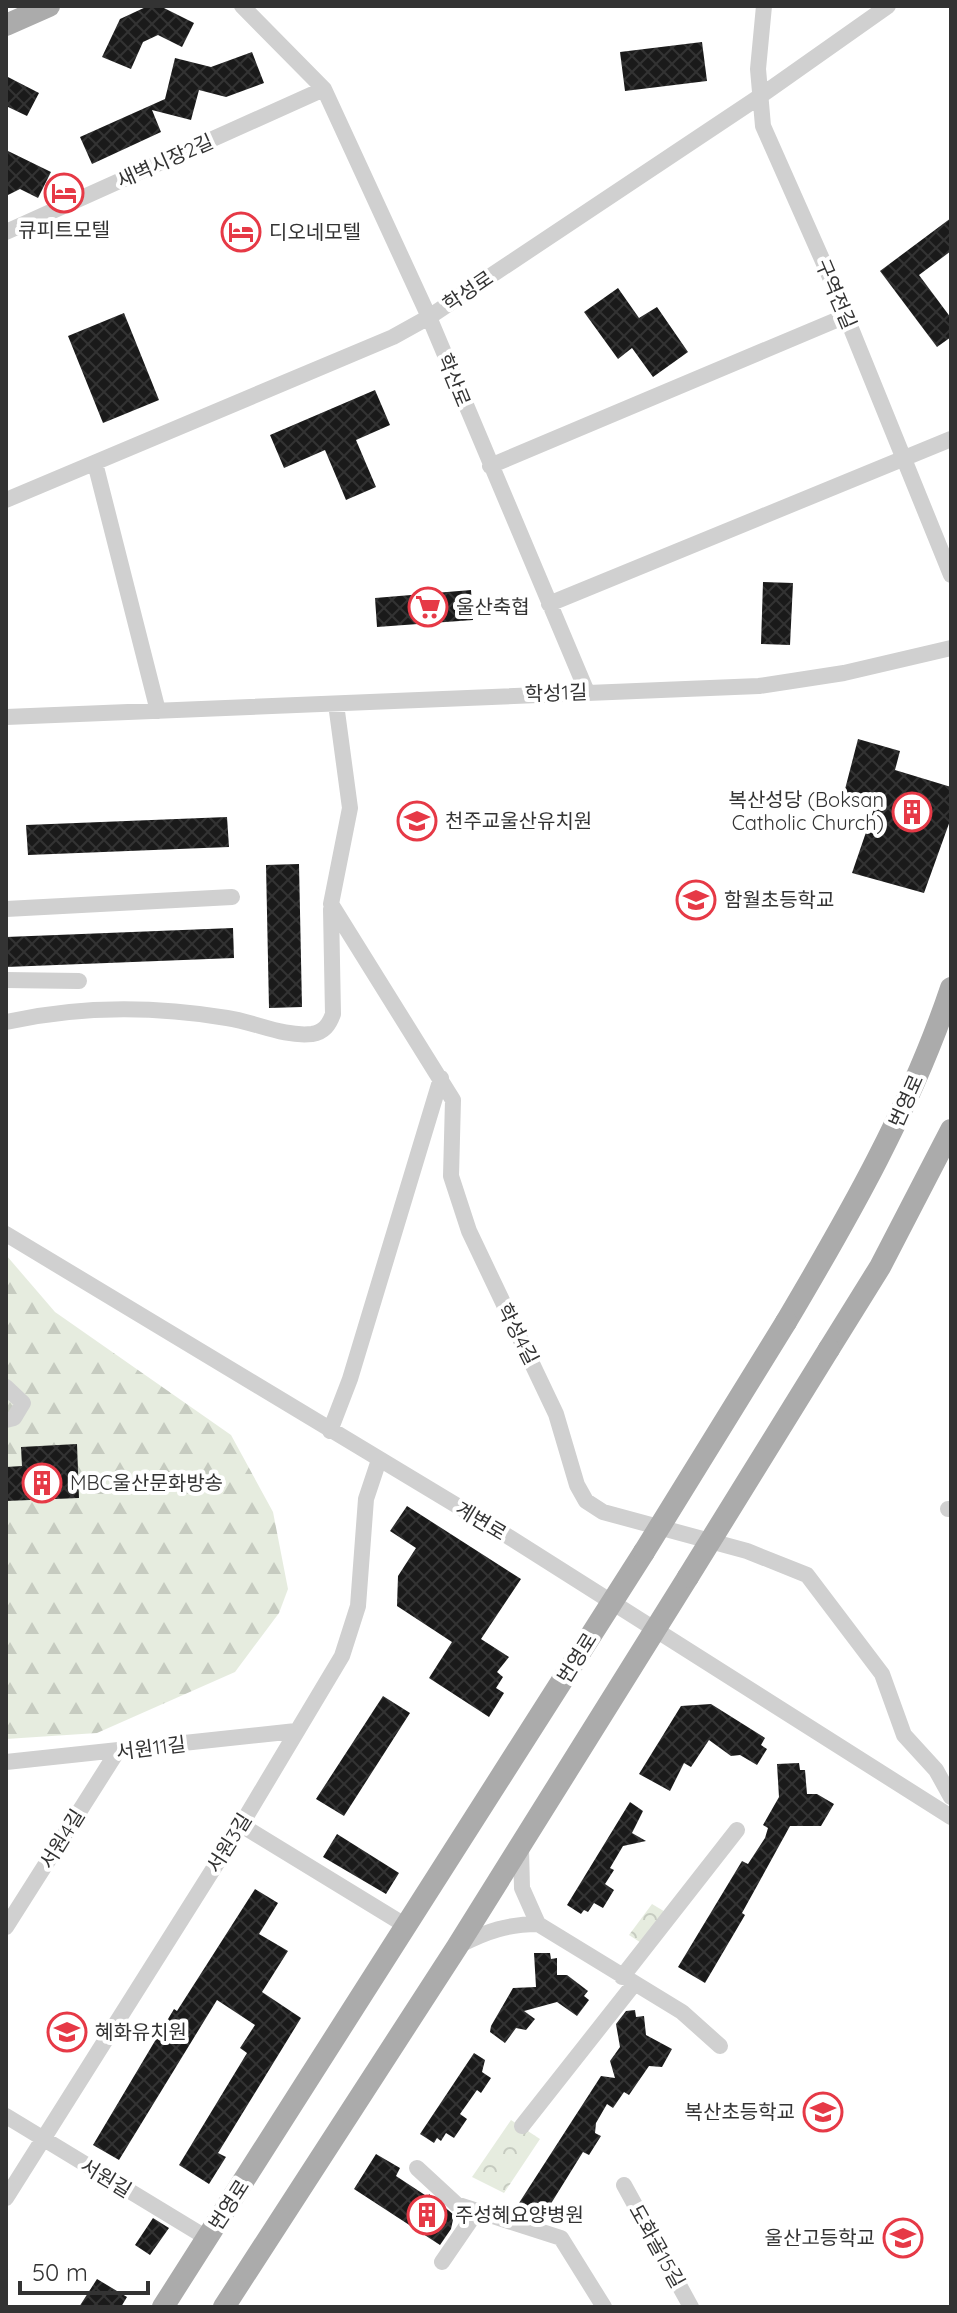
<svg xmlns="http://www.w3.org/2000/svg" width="957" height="2313" font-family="Quicksand,'Noto Sans KR',sans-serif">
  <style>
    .forest { fill: url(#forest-firs) }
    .park { fill: url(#park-crowns) }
    .building { fill: url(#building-cross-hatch) }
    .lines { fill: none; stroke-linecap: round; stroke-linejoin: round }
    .minor { stroke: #d0d0d0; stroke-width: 16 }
    .major { stroke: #ababab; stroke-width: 22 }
    .major-bridge { stroke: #ababab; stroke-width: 22 }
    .labels { text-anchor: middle; stroke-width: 8; stroke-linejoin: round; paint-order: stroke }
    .street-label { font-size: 20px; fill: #333; stroke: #fff }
    .poi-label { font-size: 20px; fill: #333; stroke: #fff; text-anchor: start }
  </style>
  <defs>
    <pattern id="forest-firs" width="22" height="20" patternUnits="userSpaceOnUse" patternTransform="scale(2)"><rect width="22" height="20" fill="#e6ecdf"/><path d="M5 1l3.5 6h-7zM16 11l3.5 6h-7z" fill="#c6cbc0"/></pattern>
    <pattern id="park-crowns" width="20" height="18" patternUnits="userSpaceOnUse" patternTransform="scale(2)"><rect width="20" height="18" fill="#e6ecdf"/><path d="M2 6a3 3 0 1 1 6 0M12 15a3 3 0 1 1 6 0" fill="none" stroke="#c6cbc0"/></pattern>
    <pattern id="building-cross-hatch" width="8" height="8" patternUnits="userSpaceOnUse" patternTransform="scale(2)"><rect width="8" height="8" fill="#1a1a1a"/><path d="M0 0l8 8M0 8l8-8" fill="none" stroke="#333"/></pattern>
  </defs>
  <rect width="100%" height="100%" fill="#fff"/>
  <!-- forest -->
  <path class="forest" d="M6 1255 55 1312 231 1435 273 1512 288 1589 279 1613 235 1672 97 1733 6 1739Z"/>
  <!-- park -->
  <path class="park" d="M652 1904 672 1916 649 1948 629 1935Z
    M511 2120 540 2139 504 2193 472 2177Z"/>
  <!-- building -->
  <path class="building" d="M148 6H160L194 23 182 47 158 35 143 42 131 69 102 57 120 19Z
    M702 42 707 81 625 91 620 52Z
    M252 52 264 83 226 97 199 90 191 120 152 110 161 132 92 164 80 137 165 99 175 58 211 67Z
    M6 76 39 93 27 116 6 106Z
    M6 150 51 172 38 198 20 189 6 196Z
    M951 218V251L919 275 951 318V337L937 347 880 271Z
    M618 288 639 318 657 307 688 352 653 377 632 348 618 359 584 312Z
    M124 313 159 400 103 423 68 336Z
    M375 390 390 425 356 440 376 487 346 500 325 450 284 468 270 435Z
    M763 582 793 583 790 645 761 644Z
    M471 590 473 620 377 627 375 598Z
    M858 739 900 751 895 770 951 787V818L924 893 852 873 875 806 843 797Z
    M227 817 229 847 28 855 26 825Z
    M299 864 302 1007 269 1008 266 865Z
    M233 928 234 958 6 967V937Z
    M77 1444 79 1498 6 1501V1467L22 1466 21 1447Z
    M407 1506 521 1579 481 1639 509 1657 497 1672 503 1677 496 1688 504 1693 489 1717 429 1678 452 1642 397 1606 398 1576 416 1548 390 1531Z
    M383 1696 410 1713 344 1816 316 1799Z
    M711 1704 765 1738 761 1745 767 1749 757 1765 740 1755 731 1756 709 1740 691 1767 684 1763 670 1791 639 1774 681 1706Z
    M799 1763 800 1770H805L807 1794H817L834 1804 821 1826H790L742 1913 745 1915 705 1983 678 1967 742 1861 748 1864 765 1838 768 1828 763 1825 779 1797 777 1764Z
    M630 1802 643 1811 632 1833 646 1841 623 1846 610 1868 614 1870 605 1884 614 1890 603 1908 594 1903 588 1912 584 1910 581 1914 567 1905Z
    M337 1834 399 1873 386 1894 323 1857Z
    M255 1889 278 1903 259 1934 288 1951 262 1992 301 2018 218 2153 226 2157 209 2184 179 2165 247 2053 240 2048 255 2025 217 2000 119 2160 93 2145 174 2009 177 2011Z
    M534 1953H550L551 1959 557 1958V1975H567L588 1991 584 1996 589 2000 577 2016 557 2002 524 2011 535 2019 526 2030 516 2028 505 2043 490 2032 491 2026 513 1988 536 1987Z
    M635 2010 636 2017 644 2016 646 2035 672 2049 662 2067 649 2066 629 2095 624 2092 613 2108 607 2104 596 2123 595 2133 601 2136 589 2155 583 2152 547 2210 544 2208 539 2215 519 2203 601 2076 615 2078 610 2061 620 2047 616 2024 626 2011Z
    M474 2053 485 2060 482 2072 491 2078 481 2093 477 2090 460 2114 467 2119 454 2138 446 2133 441 2141 437 2138 434 2143 420 2134Z
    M376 2154 400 2168 396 2176 428 2197 429 2194 454 2215 451 2229 440 2245 354 2189Z
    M153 2218 169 2228 150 2255 135 2245Z
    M97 2279 127 2297 121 2307H79Z"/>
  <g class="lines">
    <!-- minor -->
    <path class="minor" d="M242 6 324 89 429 317 587 692
      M764 6 758 69 763 126 833 284 951 575
      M6 232 324 89
      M95 463 158 711
      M490 466 846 316
      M6 500 393 337 429 317 759 97 888 6
      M549 604 951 439
      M336 704 350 808 331 904 453 1100 451 1176 469 1231 556 1414 577 1485 586 1501 603 1512 747 1551 807 1575 882 1674 904 1735 936 1770 951 1797
      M6 717 759 686 844 673 951 648
      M6 909 232 897
      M6 980 79 981
      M6 1022C78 1006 154 1006 227 1018 255 1022 283 1037 312 1034 324 1032 329 1025 333 1014L331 909
      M6 1234 509 1537 951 1817
      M6 1387 23 1403 14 1418 6 1420
      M330 1431 350 1379 441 1078
      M948 1509H951
      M6 1762 296 1731
      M241 1825 408 1927
      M521 1849 522 1888 538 1924 682 2012 720 2046
      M6 1927 117 1752
      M460 1945C487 1931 509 1924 538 1924
      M622 1977 737 1830
      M6 2116 207 2238
      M522 2126 634 1984
      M417 2168 456 2204 561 2238 604 2307
      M624 2185 691 2307
      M6 2198 241 1825 342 1656 358 1606 366 1499 379 1460
      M442 2262 477 2211"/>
    <!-- major -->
    <path class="major" d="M6 25 49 6
      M786 1322C850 1214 911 1107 951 988
      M829 1349 880 1267 951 1130
      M163 2307 644 1552
      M224 2307 457 1947 688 1577"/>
    <!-- major-bridge -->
    <path class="major-bridge" d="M644 1552 786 1322
      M688 1577 829 1349"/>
  </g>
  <!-- icons -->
  <defs>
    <g id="hotel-ring" transform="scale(2)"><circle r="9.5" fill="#fff" stroke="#e63946" stroke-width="1.5"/><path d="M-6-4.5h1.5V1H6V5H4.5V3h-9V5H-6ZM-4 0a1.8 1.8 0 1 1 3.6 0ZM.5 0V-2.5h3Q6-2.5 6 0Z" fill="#e63946"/></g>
    <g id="supermarket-ring" transform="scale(2)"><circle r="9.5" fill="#fff" stroke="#e63946" stroke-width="1.5"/><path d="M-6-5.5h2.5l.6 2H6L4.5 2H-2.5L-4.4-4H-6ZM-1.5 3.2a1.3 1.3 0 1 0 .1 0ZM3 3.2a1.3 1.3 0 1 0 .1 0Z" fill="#e63946"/></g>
    <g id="building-ring" transform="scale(2)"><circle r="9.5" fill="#fff" stroke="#e63946" stroke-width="1.5"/><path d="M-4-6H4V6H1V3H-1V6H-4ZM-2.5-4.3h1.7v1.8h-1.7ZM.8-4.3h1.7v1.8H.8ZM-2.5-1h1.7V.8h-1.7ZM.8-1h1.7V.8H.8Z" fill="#e63946"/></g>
    <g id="school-ring" transform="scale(2)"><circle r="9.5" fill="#fff" stroke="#e63946" stroke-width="1.5"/><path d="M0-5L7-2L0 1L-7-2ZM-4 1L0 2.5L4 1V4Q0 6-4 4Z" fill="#e63946"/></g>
  </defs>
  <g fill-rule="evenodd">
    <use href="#hotel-ring" x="64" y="193"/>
    <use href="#hotel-ring" x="241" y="232"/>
    <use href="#supermarket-ring" x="428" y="607"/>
    <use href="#building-ring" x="912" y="812"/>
    <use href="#school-ring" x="417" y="821"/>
    <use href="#school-ring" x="696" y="900"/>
    <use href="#building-ring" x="42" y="1483"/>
    <use href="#school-ring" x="67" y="2032"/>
    <use href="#school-ring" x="823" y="2112"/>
    <use href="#building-ring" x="427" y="2215"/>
    <use href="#school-ring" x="903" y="2238"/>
  </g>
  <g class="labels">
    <!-- street labels -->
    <g class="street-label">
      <text transform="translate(165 161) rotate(-24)" y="7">새벽시장2길</text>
      <text transform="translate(468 291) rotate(-34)" y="7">학성로</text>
      <text transform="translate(836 294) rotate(67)" y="7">구역전길</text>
      <text transform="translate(454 380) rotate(68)" y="7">학산로</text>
      <text transform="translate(556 693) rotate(-2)" y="7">학성1길</text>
      <text transform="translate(906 1101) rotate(-66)" y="7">번영로</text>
      <text transform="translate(518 1334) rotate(63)" y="7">학성4길</text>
      <text transform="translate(481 1521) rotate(31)" y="7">계변로</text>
      <text transform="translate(577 1658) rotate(-58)" y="7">번영로</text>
      <text transform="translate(151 1748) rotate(-7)" y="7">서원11길</text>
      <text transform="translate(62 1839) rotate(-58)" y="7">서원4길</text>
      <text transform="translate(229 1843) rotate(-58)" y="7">서원3길</text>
      <text transform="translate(106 2178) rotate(31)" y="7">서원길</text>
      <text transform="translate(229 2205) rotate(-57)" y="7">번영로</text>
      <text transform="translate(657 2246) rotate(61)" y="7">도화골15길</text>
    </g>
    <!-- poi labels -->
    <g class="poi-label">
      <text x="64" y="237" text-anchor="middle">큐피트모텔</text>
      <text x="269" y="239">디오네모텔</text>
      <text x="456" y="614">울산축협</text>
      <text x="884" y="807" text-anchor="end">복산성당 (Boksan<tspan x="884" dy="23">Catholic Church)</tspan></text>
      <text x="445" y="828">천주교울산유치원</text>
      <text x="724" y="907">함월초등학교</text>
      <text x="70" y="1490">MBC울산문화방송</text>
      <text x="95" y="2039">혜화유치원</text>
      <text x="795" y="2119" text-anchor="end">복산초등학교</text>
      <text x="455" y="2222">주성혜요양병원</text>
      <text x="875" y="2245" text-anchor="end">울산고등학교</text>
    </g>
  </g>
  <!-- border -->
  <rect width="957" height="2313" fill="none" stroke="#333333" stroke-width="16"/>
  <!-- scale -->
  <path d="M20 2281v12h128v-12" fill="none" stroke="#333333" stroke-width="4"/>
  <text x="32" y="2281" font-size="24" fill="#333333" stroke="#ffffff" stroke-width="6" paint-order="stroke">50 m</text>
</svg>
